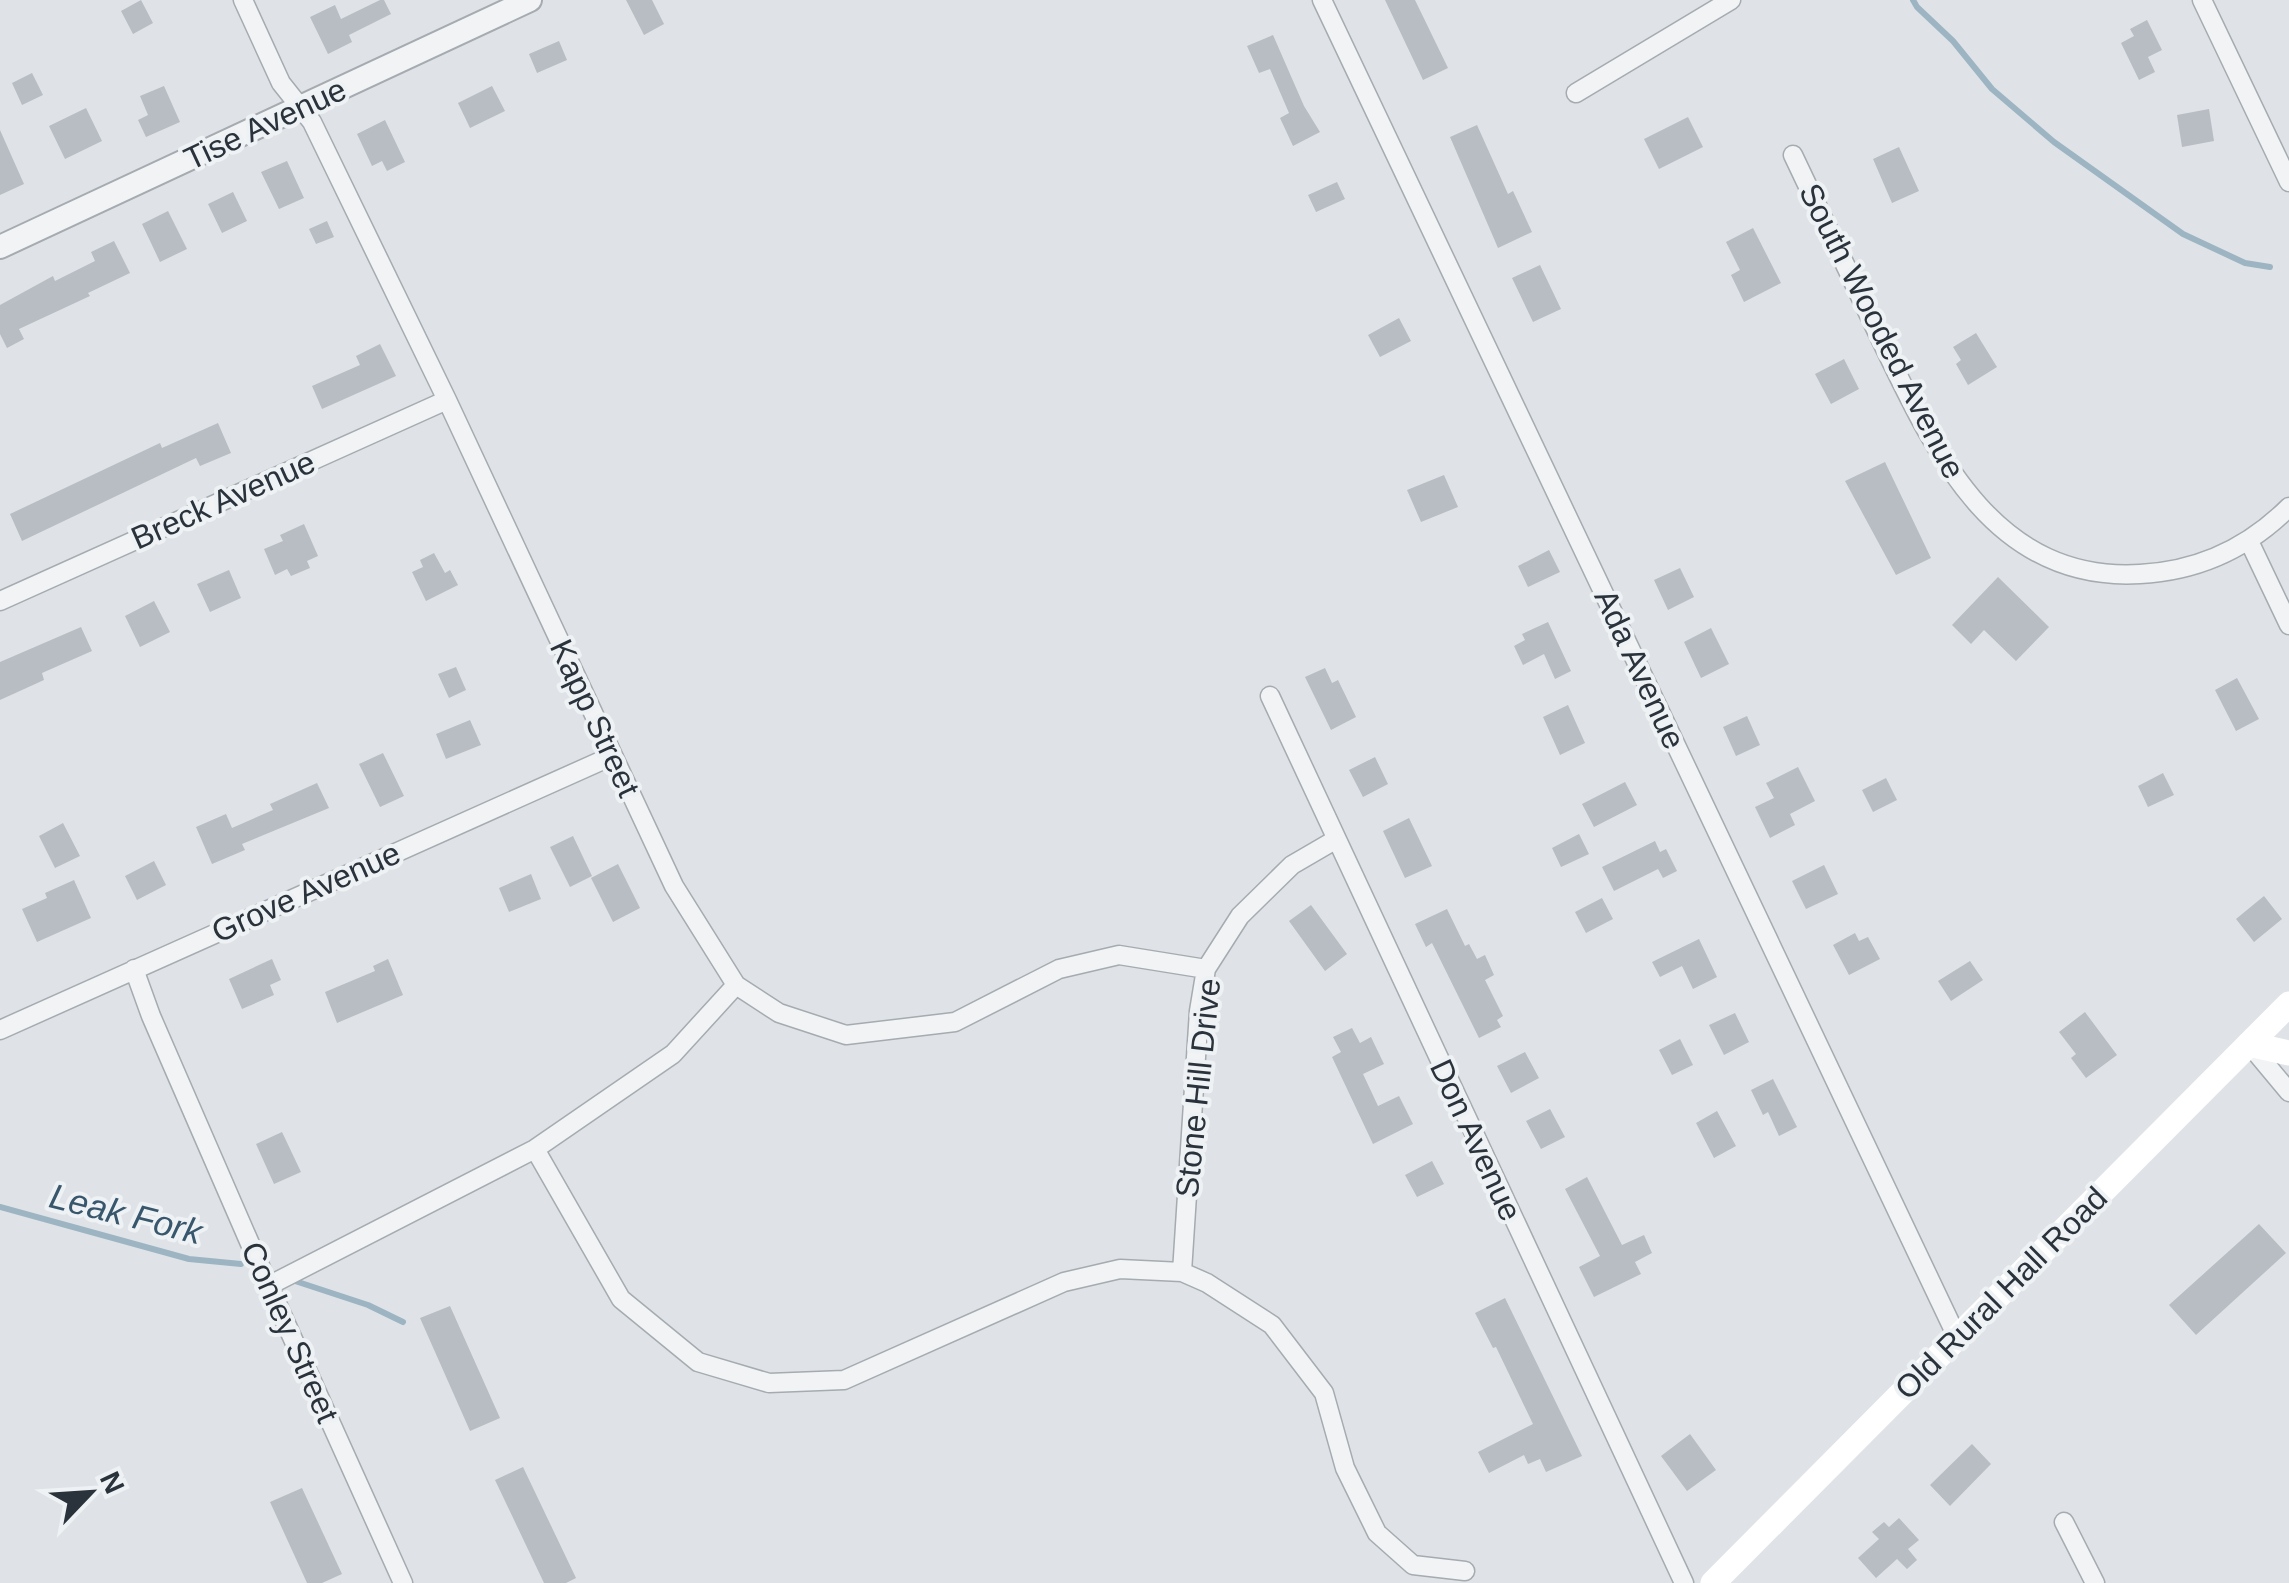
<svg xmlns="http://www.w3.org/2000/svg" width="2289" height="1583" font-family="Helvetica,sans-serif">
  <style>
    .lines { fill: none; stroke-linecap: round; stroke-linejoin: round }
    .stream { stroke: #9db5c3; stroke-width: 6 }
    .building { fill: #b7bdc3 }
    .minor-casing { stroke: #a5abb0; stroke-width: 21 }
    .tertiary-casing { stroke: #a5abb0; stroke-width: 26 }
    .minor { stroke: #f1f3f5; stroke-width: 18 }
    .tertiary { stroke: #f1f3f5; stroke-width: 22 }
    .secondary { stroke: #fff; stroke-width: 25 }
    .labels { text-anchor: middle; stroke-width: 8; stroke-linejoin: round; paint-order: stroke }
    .street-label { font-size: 32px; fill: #2a333c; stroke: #eef2f4 }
    .water-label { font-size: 35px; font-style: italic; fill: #38566c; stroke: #eef2f4 }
  </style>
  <rect width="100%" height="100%" fill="#dfe3e7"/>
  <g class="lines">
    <!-- stream -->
    <path class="stream" d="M1913 0 1917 7 1953 41 1992 89 2054 142 2183 234 2245 263 2270 267
      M0 1207 189 1259 241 1264
      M292 1280 368 1305 403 1322"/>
  </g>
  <!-- building -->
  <path class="building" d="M141 0 153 23 133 34 121 11Z
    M380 0H384L391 14 349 35 352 42 328 54 310 17 335 5 341 19Z
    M626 0H652L664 24 644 35Z
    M1385 0H1415L1448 68 1423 80Z
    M2147 20 2162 50 2148 57 2155 72 2139 80 2121 43 2134 36 2130 29Z
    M1273 35 1304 106 1320 132 1293 146 1280 118 1289 113 1270 69 1259 73 1247 46Z
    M559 41 567 60 537 73 529 54Z
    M32 73 43 95 22 105 12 83Z
    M164 86 180 122 146 137 138 120 148 115 140 96Z
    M492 86 505 111 470 128 458 103Z
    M86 108 102 141 65 159 49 126Z
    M2209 109 2214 141 2182 147 2177 115Z
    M1688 117 1703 147 1659 169 1644 139Z
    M385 120 405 162 387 171 382 161 372 166 357 134Z
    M1477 125 1508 194 1513 191 1532 232 1498 248 1450 137Z
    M0 130 24 184 0 195Z
    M1899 147 1919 191 1892 203 1873 159Z
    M287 161 304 198 279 209 261 172Z
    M1337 182 1345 199 1316 212 1308 195Z
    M233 192 247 221 222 233 208 204Z
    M168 211 187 249 160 262 142 224Z
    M327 221 334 237 316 244 309 229Z
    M1753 228 1781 283 1744 302 1731 275 1740 270 1726 242Z
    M114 241 130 273 88 293 90 296 19 329 24 339 7 348 0 334V305L53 276 55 281 95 261 91 252Z
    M1540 265 1561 309 1533 322 1512 278Z
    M1399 318 1411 341 1380 357 1368 335Z
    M1976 333 1997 367 1968 385 1956 364 1961 360 1953 347Z
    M380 344 396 376 322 409 312 386 360 365 356 356Z
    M1844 359 1859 389 1831 404 1815 374Z
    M218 423 231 453 200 466 196 458 22 541 10 514 160 443 162 448Z
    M1885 462 1931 558 1896 575 1845 481Z
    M1444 475 1458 507 1421 522 1407 490Z
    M304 524 318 556 307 561 310 568 291 576 287 569 275 575 264 549 283 541 280 535Z
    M1549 550 1560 572 1528 587 1518 566Z
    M434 553 445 573 450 570 458 585 426 601 412 572 423 567 420 560Z
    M1680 568 1694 597 1668 610 1654 580Z
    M229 570 241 598 210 612 197 584Z
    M1998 577 2049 627 2016 661 1984 630 1971 644 1952 625Z
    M154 601 170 632 140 647 125 616Z
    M1548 622 1571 671 1555 679 1544 654 1523 665 1514 646 1525 640 1522 634Z
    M81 627 92 651 42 673 44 680 0 700V662Z
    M1711 628 1729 664 1701 678 1684 642Z
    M456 667 466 690 449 698 438 674Z
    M1325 668 1332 683 1338 680 1356 717 1331 730 1305 677Z
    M2237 678 2259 719 2236 731 2215 690Z
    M1568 705 1585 743 1560 755 1543 717Z
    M1747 716 1760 745 1736 756 1723 727Z
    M470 720 481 745 446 759 436 734Z
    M383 753 404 796 380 807 359 764Z
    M1375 757 1388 784 1363 797 1349 770Z
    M1798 767 1815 801 1790 814 1795 825 1770 838 1755 807 1774 798 1766 783Z
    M2163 773 2174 795 2148 807 2138 786Z
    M1886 778 1897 800 1873 812 1862 790Z
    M1625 782 1637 805 1594 827 1582 804Z
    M317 783 329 808 242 844 245 850 212 864 196 827 226 814 232 828 273 810 270 804Z
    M1409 818 1432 866 1405 878 1383 831Z
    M63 823 80 856 55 868 39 836Z
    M1579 834 1589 854 1561 867 1552 848Z
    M573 836 592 876 570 887 550 847Z
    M1655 841 1660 852 1666 849 1677 871 1663 878 1658 869 1614 891 1602 867Z
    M154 861 166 885 137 900 125 876Z
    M618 864 640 908 613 922 591 878Z
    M1824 865 1838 894 1806 909 1792 881Z
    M531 874 541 899 509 912 499 888Z
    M74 880 91 918 37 942 22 909 47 898 45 893Z
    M2264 896 2282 919 2254 942 2236 919Z
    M1602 898 1613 919 1586 933 1575 912Z
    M1311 905 1347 954 1325 971 1289 921Z
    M1447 909 1465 946 1469 944 1477 959 1485 955 1494 975 1485 980 1503 1016 1497 1020 1501 1027 1479 1038 1432 943 1426 947 1415 924Z
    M1855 933 1859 941 1868 937 1880 959 1849 975 1833 945Z
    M1699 939 1717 977 1693 989 1682 966 1660 977 1652 962Z
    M272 959 281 980 270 985 274 995 242 1009 229 979Z
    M388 959 403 995 337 1023 325 992 375 971 373 966Z
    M1970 961 1983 980 1951 1001 1938 981Z
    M2085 1012 2117 1055 2086 1078 2071 1058 2076 1054 2059 1032Z
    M1735 1013 1749 1042 1724 1055 1709 1025Z
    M1352 1028 1360 1043 1371 1037 1384 1064 1363 1074 1378 1106 1399 1096 1413 1124 1373 1144 1332 1057 1341 1052 1333 1037Z
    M1680 1039 1693 1065 1672 1075 1659 1050Z
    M1525 1052 1539 1078 1511 1093 1497 1066Z
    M1773 1079 1797 1127 1779 1136 1768 1112 1763 1115 1751 1090Z
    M1550 1109 1565 1137 1541 1149 1526 1121Z
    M1717 1111 1736 1146 1714 1158 1696 1123Z
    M282 1132 301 1172 274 1184 256 1144Z
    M1432 1161 1444 1184 1417 1197 1405 1175Z
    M1587 1177 1622 1245 1644 1235 1652 1253 1635 1262 1641 1274 1594 1297 1579 1267 1600 1256 1565 1189Z
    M2259 1224 2286 1253 2196 1335 2169 1305Z
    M1505 1298 1582 1456 1546 1472 1540 1459 1528 1464 1524 1455 1489 1473 1478 1452 1533 1424 1496 1347 1493 1348 1475 1313Z
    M450 1306 500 1418 470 1431 420 1318Z
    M1690 1434 1716 1470 1687 1491 1661 1456Z
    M1972 1444 1991 1464 1950 1506 1930 1485Z
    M523 1467 576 1578 566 1583H544L495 1480Z
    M302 1488 342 1574 322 1583H307L270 1502Z
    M1899 1518 1919 1540 1908 1549 1917 1560 1907 1569 1897 1559 1876 1578 1858 1558 1879 1539 1872 1532 1884 1522 1889 1527Z"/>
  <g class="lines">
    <!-- minor casing -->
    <g class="minor-casing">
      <path id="minor" d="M243 0 281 83 312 122 447 400 674 886 736 985 779 1013 846 1035 955 1022 1059 969 1119 955 1206 969
        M1322 0 1957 1337
        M2202 0 2289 182
        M1576 93 1731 0
        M1793 155C1821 215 1850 274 1878 334 1932 446 1991 583 2140 574 2197 571 2248 548 2289 507
        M2249 541 2289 625
        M0 601 447 400
        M1270 696 1684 1583
        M134 969 151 1016 251 1246 403 1583
        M0 1030 612 756
        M2249 1044 2289 1092
        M535 1149 621 1299 698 1362 769 1383 844 1380 1064 1282 1120 1269 1182 1272 1207 1283 1272 1325 1324 1393 1345 1468 1377 1533 1413 1565 1465 1571
        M1182 1272 1199 1011 1206 969 1240 916 1292 865 1335 840
        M270 1285 535 1149 673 1054 736 985
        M2064 1522 2095 1583"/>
    </g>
    <!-- tertiary casing -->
    <g class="tertiary-casing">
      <path id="tertiary" d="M0 247 530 0"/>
    </g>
    <!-- minor -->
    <use href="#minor" class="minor"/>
    <!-- tertiary -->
    <use href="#tertiary" class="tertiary"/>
    <!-- secondary -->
    <path class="secondary" d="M2249 1044 2289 1053
      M1713 1583 2289 1004"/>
  </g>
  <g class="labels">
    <!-- street labels -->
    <g class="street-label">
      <text transform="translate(265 124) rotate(-25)" y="11">Tise Avenue</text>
      <text transform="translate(1882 331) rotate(63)" y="11">South Wooded Avenue</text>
      <text transform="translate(223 500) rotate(-24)" y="11">Breck Avenue</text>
      <text transform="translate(1640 669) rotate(65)" y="11">Ada Avenue</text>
      <text transform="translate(595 718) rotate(65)" y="11">Kapp Street</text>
      <text transform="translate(306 892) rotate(-24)" y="11">Grove Avenue</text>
      <text transform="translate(1198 1088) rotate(-84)" y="11">Stone Hill Drive</text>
      <text transform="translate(1476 1140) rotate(65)" y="11">Don Avenue</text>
      <text transform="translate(2001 1293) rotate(-45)" y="11">Old Rural Hall Road</text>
      <text transform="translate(290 1332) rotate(66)" y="11">Conley Street</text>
    </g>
    <!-- water labels -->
    <g class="water-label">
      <text transform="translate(126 1214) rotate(14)" y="12">Leak Fork</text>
    </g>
  </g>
  <!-- north arrow -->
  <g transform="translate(90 1493) rotate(65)" stroke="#eef2f4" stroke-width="8" paint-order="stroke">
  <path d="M0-8L18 38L0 25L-18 38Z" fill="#2a333c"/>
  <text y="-15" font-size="28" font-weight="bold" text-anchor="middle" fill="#2a333c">N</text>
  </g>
</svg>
